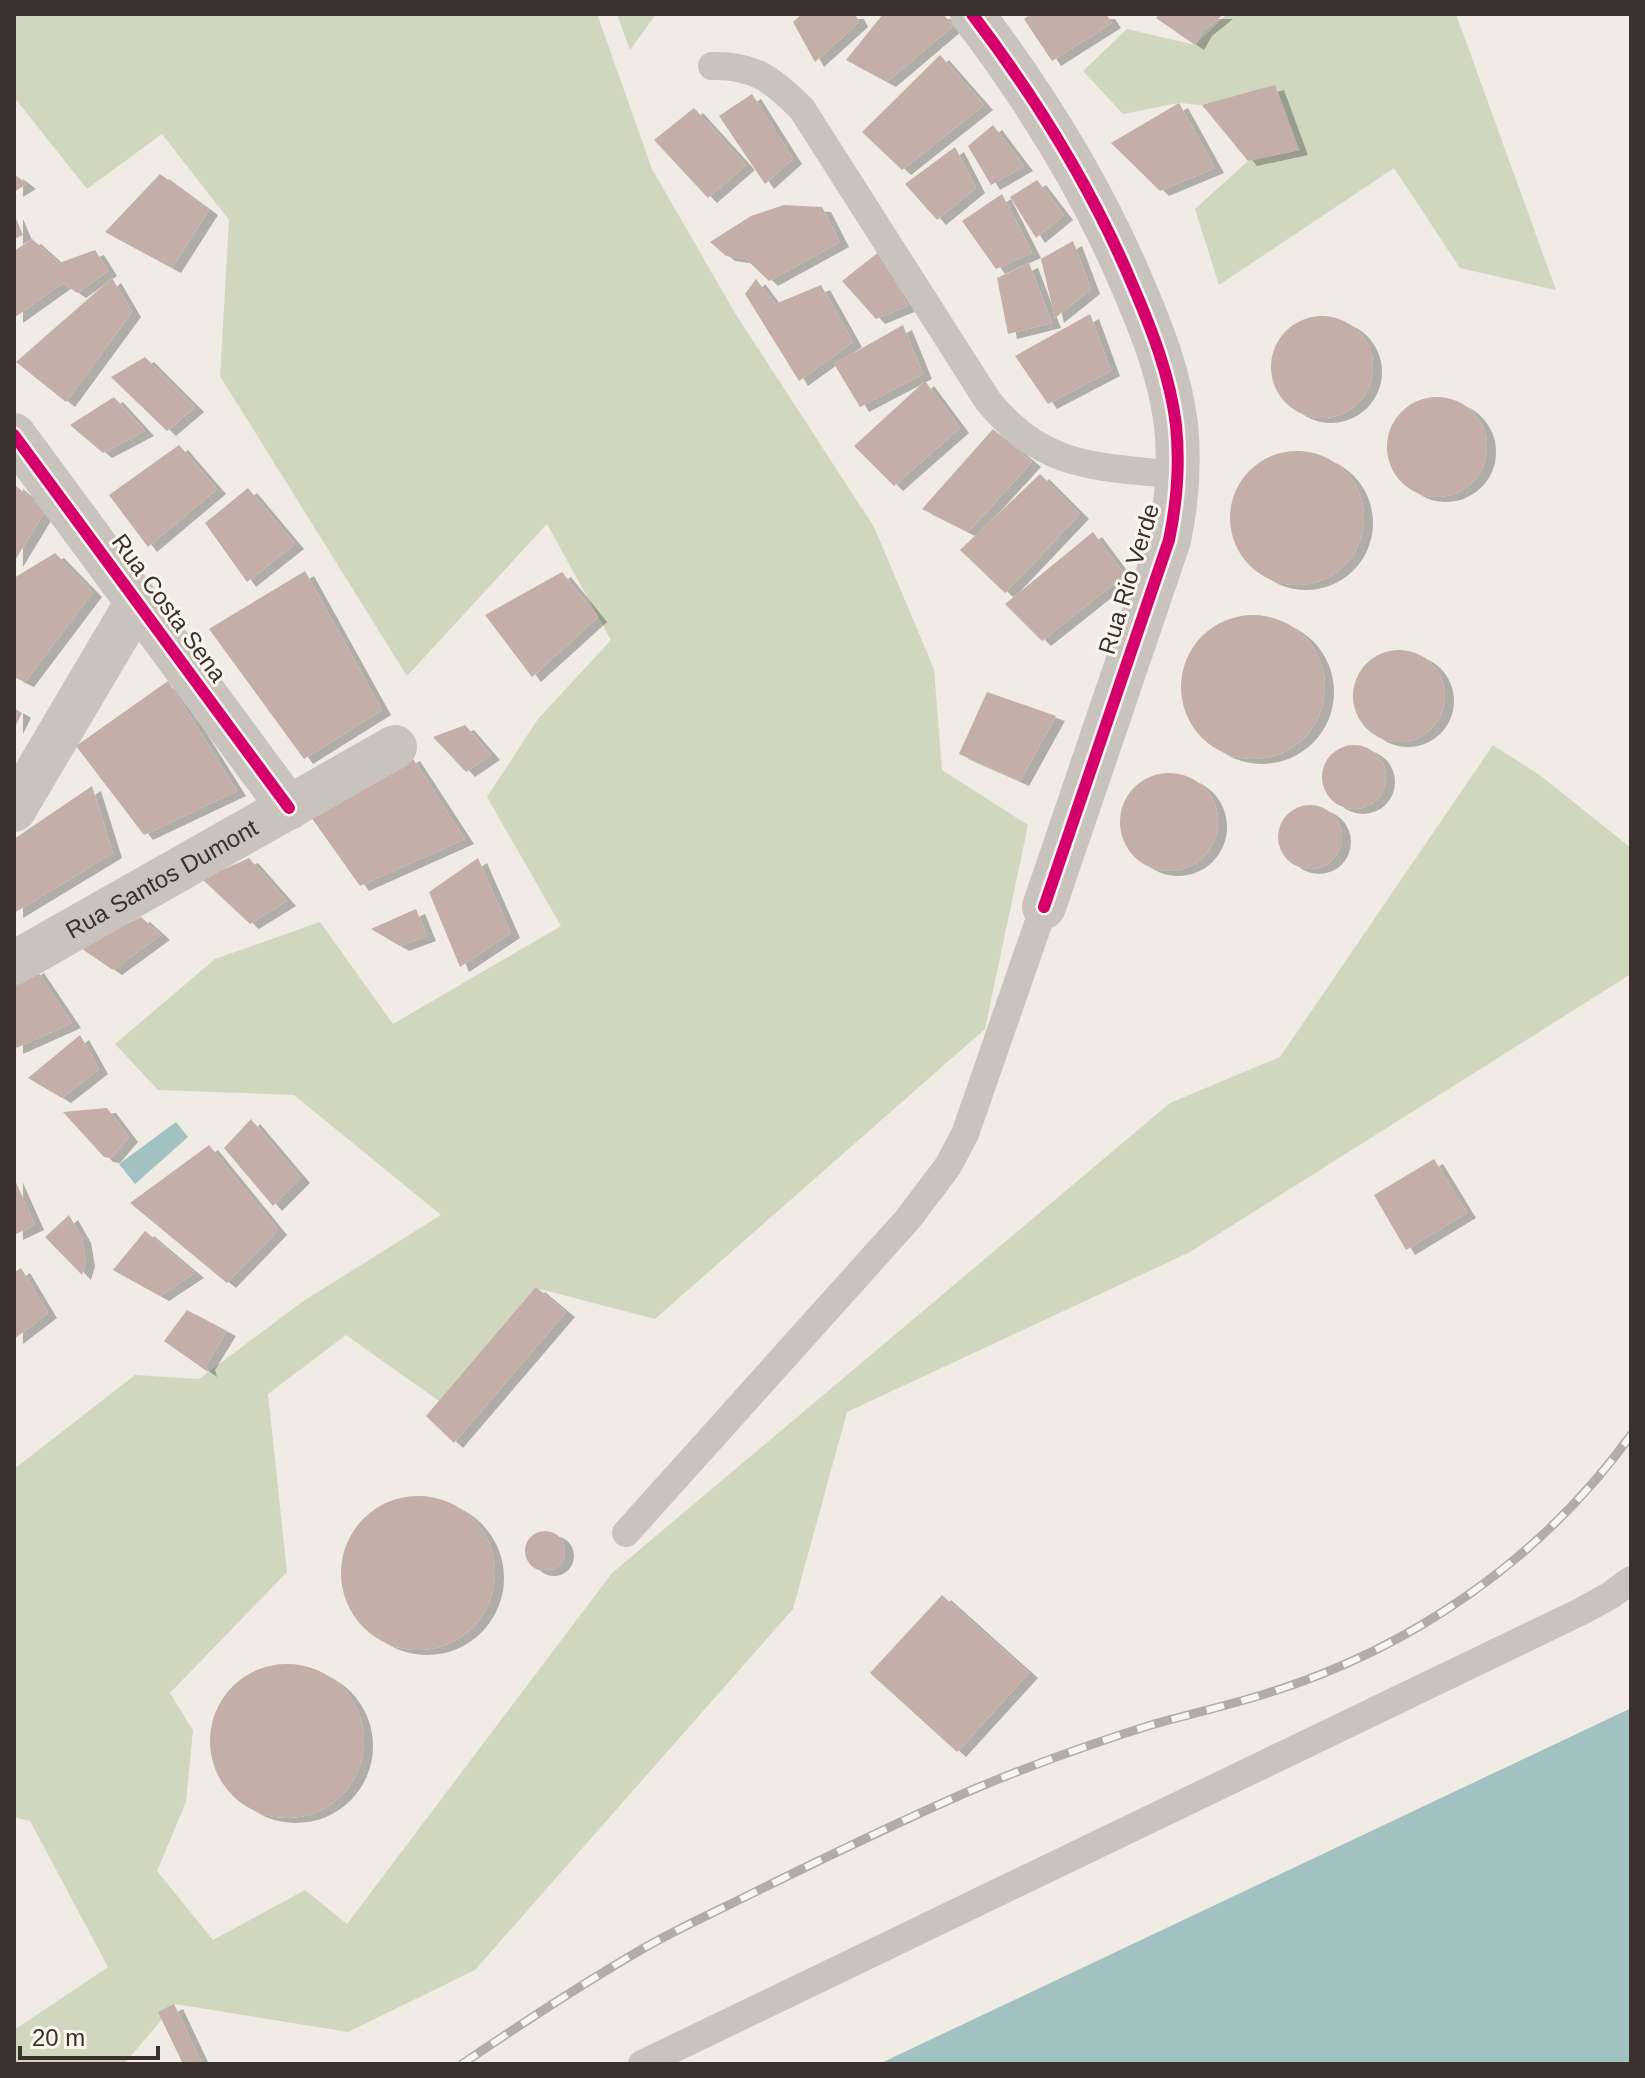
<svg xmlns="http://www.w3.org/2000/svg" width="1645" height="2078" font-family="Arial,sans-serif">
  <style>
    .green { fill: #d1d6bf }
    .water { fill: #a1c2c1 }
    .pier { fill: #f0ebe5 }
    .building { fill: #c3afa7; filter: url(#shadow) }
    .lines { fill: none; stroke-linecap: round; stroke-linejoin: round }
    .service { stroke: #c9c3be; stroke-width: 28 }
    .minor { stroke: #c9c3be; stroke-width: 44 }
    .rail-casing { stroke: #b1aca8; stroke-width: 9 }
    .rail { stroke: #fbf5ee; stroke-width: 6; stroke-dasharray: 18; stroke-linecap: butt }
    .cycleway-casing { stroke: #fbf5ee; stroke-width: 17 }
    .cycleway { stroke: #d6006c; stroke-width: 12 }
    .labels { text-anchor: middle; stroke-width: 6; stroke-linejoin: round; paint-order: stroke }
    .street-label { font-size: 24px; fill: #3b302b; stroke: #fbf5ee }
  </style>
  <defs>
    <filter id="shadow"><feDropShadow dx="9" dy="5" stdDeviation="0" flood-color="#0004"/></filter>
  </defs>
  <rect width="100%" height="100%" fill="#f0ebe5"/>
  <!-- green -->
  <path class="green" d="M14 14H597L652 169 735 313 874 527 934 669 942 770 1028 825 985 1029 655 1319 536 1288 439 1401 346 1335 268 1394 287 1572 170 1693 193 1730 186 1802 157 1871 213 1940 305 1890 347 1924 612 1573 1170 1103 1280 1057 1493 745 1541 776 1631 848V974L1190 1252 847 1412 793 1609 475 1970 348 2032 175 2004 124 2064H14V2030L108 1967 30 1821 14 1817V1469L135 1375 199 1379 302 1302 441 1215 294 1095 158 1090 115 1044 215 959 320 922 393 1024 561 926 487 797 538 719 611 640 547 524 407 676 220 376 229 220 162 134 87 189 14 97Z
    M617 14H656L630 50Z
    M1227 14H1456L1556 290 1460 268 1394 168 1219 285 1195 209 1248 161 1292 151 1277 89 1202 105 1179 103 1123 114 1083 71 1127 29 1195 45Z"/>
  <!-- water -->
  <path class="water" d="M176 1122 188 1137 135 1184 119 1164Z
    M1631 1708V2064H879Z"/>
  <!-- pier -->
  <path class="pier" d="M1631 1704V1708L875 2064 878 2060Z"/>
  <!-- building -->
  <path class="building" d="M802 14H855L859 22 815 62 793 22Z
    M883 14H943L953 26 887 82 846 60Z
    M1031 14H1106L1112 23 1052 61 1024 19Z
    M1160 14H1224L1203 31 1195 45 1156 18Z
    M940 55 984 105 902 170 862 132Z
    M1275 85 1299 150 1248 161 1202 105Z
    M752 94 793 159 765 184 719 116Z
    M1179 103 1215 168 1160 191 1111 143Z
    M694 108 746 165 708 198 654 140Z
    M993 125 1024 166 991 185 968 146Z
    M955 147 976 188 937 220 905 184Z
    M14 174 27 184 14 192Z
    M160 174 209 210 172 268 105 232Z
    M1037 180 1064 215 1036 238 1010 197Z
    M1002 194 1032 253 996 269 962 221Z
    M784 205 822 207 840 242 769 281 746 259 726 256 710 242 751 216Z
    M14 214 23 235 14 239Z
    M32 239 59 263 95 250 108 271 77 293 63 283 14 318V251Z
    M1073 241 1091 289 1055 318 1041 259Z
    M880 251 908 306 876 319 842 281Z
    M1029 263 1052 323 1008 334 997 278Z
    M112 278 132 312 66 402 16 362Z
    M756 279 775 304 821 285 853 342 799 381 745 294Z
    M1090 314 1111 371 1048 404 1015 356Z
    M1271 367a51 51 0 1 1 102 0a51 51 0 1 1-102 0Z
    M903 325 923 374 860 407 834 364Z
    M145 357 195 407 167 431 111 377Z
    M925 381 960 428 894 486 854 446Z
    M1387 447a50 50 0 1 1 100 0a50 50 0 1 1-100 0Z
    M114 397 145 431 103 453 70 425Z
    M993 429 1032 462 968 532 922 509Z
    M179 445 217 489 148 547 109 495Z
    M1230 518a67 67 0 1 1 134 0a67 67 0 1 1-134 0Z
    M1040 474 1080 514 1005 593 960 550Z
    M14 484 45 511 14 562Z
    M248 488 295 544 247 582 205 523Z
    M1093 532 1125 575 1042 641 1005 604Z
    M55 553 93 592 25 682 14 677V578Z
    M305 571 382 710 304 759 209 629Z
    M562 572 598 617 532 677 485 615Z
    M1181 687a72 72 0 1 1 144 0a72 72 0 1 1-144 0Z
    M1353 696a46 46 0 1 1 92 0a46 46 0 1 1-92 0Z
    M168 681 237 791 144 835 76 746Z
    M987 692 1056 716 1020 781 959 754Z
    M14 708 22 713 14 729Z
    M465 725 491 755 466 772 433 737Z
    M1322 777a32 32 0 1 1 64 0a32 32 0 1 1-64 0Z
    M411 756 465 839 360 886 306 810Z
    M1120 822a49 49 0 1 1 98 0a49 49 0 1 1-98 0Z
    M92 786 113 853 14 913V839Z
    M1278 837a32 32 0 1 1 64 0a32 32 0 1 1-64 0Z
    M249 858 287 901 250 924 202 879Z
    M478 858 511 933 460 967 429 892Z
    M416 909 427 936 400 946 371 929Z
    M141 917 161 935 113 970 79 947Z
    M35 968 72 1023 14 1049V980Z
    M80 1035 99 1069 62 1098 28 1078Z
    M107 1108 129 1137 111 1158 104 1157 63 1112Z
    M251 1119 301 1178 273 1206 224 1148Z
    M209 1145 278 1230 227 1283 130 1203Z
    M1434 1159 1467 1213 1406 1250 1374 1195Z
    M14 1178 35 1225 14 1235Z
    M69 1215 82 1238 86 1261 82 1275 45 1237Z
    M145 1231 195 1273 160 1296 113 1270Z
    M21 1268 48 1313 14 1339V1273Z
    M536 1287 566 1312 454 1443 426 1416Z
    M187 1310 227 1331 206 1365 208 1372 164 1341Z
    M341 1573a77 77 0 1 1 154 0a77 77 0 1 1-154 0Z
    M525 1551a20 20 0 1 1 40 0a20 20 0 1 1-40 0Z
    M942 1595 1029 1673 957 1752 870 1673Z
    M210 1741a77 77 0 1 1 154 0a77 77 0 1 1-154 0Z
    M174 2004 199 2057 203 2064H183L158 2012Z"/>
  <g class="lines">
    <!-- service -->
    <path class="service" d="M712 66C755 65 773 80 802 109L988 401C1044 470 1097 466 1178 475
      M626 1533 908 1219 948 1166 965 1134 1044 907
      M642 2064 1582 1611 1611 1595 1631 1580"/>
    <!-- minor -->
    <g class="minor">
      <path d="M972 14C1036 98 1092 188 1133 286 1152 330 1170 376 1176 425 1180 464 1177 502 1169 540L1044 907"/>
      <path d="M14 435 289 808"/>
      <path d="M14 810 137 602"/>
      <path id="s1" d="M14 963 395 747"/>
    </g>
    <!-- rail casing -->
    <g class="rail-casing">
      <path id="rail" d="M462 2064C521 2024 582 1984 644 1948 679 1928 717 1911 753 1893 828 1856 902 1820 979 1787 1035 1764 1093 1743 1151 1725 1190 1714 1230 1705 1268 1693 1413 1648 1542 1558 1631 1435"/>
    </g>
    <!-- rail -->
    <use href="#rail" class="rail"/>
    <!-- cycleway casing -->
    <g class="cycleway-casing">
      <path id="cycleway" d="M972 14C1036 98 1092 188 1133 286 1152 330 1170 376 1176 425 1180 464 1177 502 1169 540L1044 907
        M14 435 289 808"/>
    </g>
    <!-- cycleway -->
    <use href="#cycleway" class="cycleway"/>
  </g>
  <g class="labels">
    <!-- street labels -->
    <g class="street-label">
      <text transform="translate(1129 579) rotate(-73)" y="8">Rua Rio Verde</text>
      <text transform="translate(169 608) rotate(54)" y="8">Rua Costa Sena</text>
      <text dy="8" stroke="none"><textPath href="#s1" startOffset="170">Rua Santos Dumont</textPath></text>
    </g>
  </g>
  <!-- border -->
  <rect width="1645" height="2078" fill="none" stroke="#3b302b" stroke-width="32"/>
  <!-- scale -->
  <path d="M20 2046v12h138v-12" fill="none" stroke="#3b302b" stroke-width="4"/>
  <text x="32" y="2046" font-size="24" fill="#3b302b" stroke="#fbf5ee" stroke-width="6" paint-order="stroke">20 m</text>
</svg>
